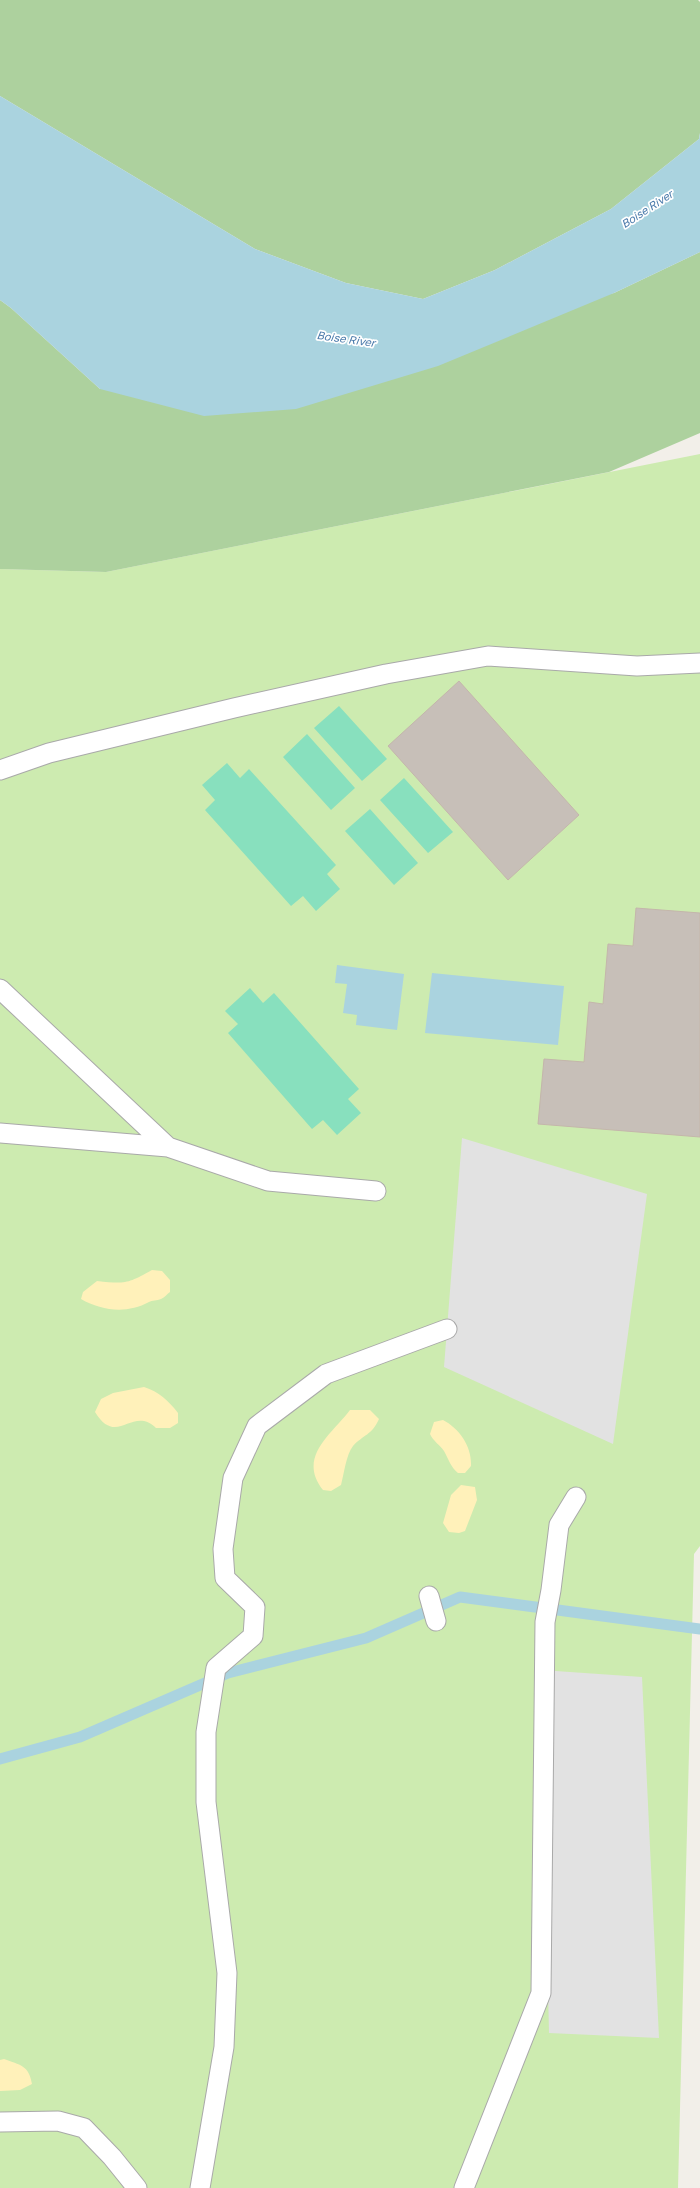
<svg xmlns="http://www.w3.org/2000/svg" width="700" height="2188" font-family="'Golos Text',sans-serif">
  <style>
    .grass { fill: #cdebb0 }
    .forest { fill: #add19e }
    .sand { fill: #fff1ba }
    .pitch { fill: #88e0be }
    .parking { fill: #e2e2e2 }
    .water { fill: #aad3df }
    .lines { fill: none; stroke-linecap: round; stroke-linejoin: round }
    .stream { stroke: #aad3df; stroke-width: 11 }
    .building { fill: #c7bfb8; stroke: #c4b6ab }
    .service-casing { stroke: #a9a9a9; stroke-width: 21 }
    .service { stroke: #fff; stroke-width: 19 }
    .labels { text-anchor: middle; stroke-width: 3.5; stroke-linejoin: round; paint-order: stroke }
    .water-label { font-size: 11px; font-style: italic; fill: #4a7aab; stroke: #fff }
  </style>
  <rect width="100%" height="100%" fill="#f2efe9"/>
  <!-- grass -->
  <path class="grass" d="M700 454V1546L694 1554 678 2188H0V569L106 572Z"/>
  <!-- forest -->
  <path class="forest" d="M0 0H698L700 2V133L699 139 611 209 495 270 423 299 346 283 255 249 0 96Z
    M700 252V433L609 472 106 572 0 569V300L11 308 100 389 614 293Z"/>
  <!-- sand -->
  <path class="sand" d="M152 1270 162 1271 170 1280V1292C167 1294 164 1298 161 1299 157 1301 152 1300 149 1302 127 1314 102 1311 81 1299L83 1292 97 1281C125 1284 127 1284 152 1270Z
    M144 1387C159 1392 168 1400 178 1413V1423L170 1428H156C132 1405 117 1448 95 1412L101 1399 113 1393Z
    M350 1410H370L379 1419C372 1435 363 1435 353 1446 346 1455 344 1474 341 1485L331 1491 323 1490C297 1457 331 1435 350 1410Z
    M443 1420C460 1429 472 1447 471 1466L465 1473H458C450 1466 449 1460 444 1451 440 1445 433 1441 430 1434L434 1422Z
    M461 1485 475 1487 477 1500 465 1531 459 1533 449 1532 443 1523 451 1495Z
    M4 2059C20 2065 29 2065 32 2084L20 2090 0 2091V2060Z"/>
  <!-- pitch -->
  <path class="pitch" d="M339 706 387 759 362 781 314 728Z
    M307 734 355 788 331 810 283 757Z
    M227 763 240 778 249 769 336 865 327 874 340 889 316 911 303 896 291 906 205 810 215 800 202 785Z
    M404 778 453 832 428 853 380 800Z
    M370 809 418 863 394 885 345 831Z
    M250 988 263 1003 274 993 359 1089 348 1099 361 1113 337 1135 323 1120 312 1129 228 1033 238 1024 225 1011Z"/>
  <!-- parking -->
  <path class="parking" d="M462 1138 647 1194 613 1444 444 1367Z
    M541 1670 642 1677 659 2038 549 2033Z"/>
  <!-- water -->
  <path class="water" d="M0 96 255 249 346 283 423 299 495 270 611 209 699 139 700 133V252L614 293 438 366 296 409 204 416 100 389 11 308 0 300Z
    M337 965 404 974 397 1030 356 1025 357 1015 343 1013 347 984 335 983Z
    M432 973 564 986 558 1045 425 1033Z"/>
  <g class="lines">
    <!-- stream -->
    <path class="stream" d="M0 1759 80 1737 228 1673 366 1638 460 1597 700 1629"/>
  </g>
  <!-- building -->
  <path class="building" d="M459 681 579 815 508 880 388 746Z
    M636 908 700 913V1137L538 1124 544 1059 584 1062 589 1002 603 1004 608 944 633 946Z"/>
  <g class="lines">
    <!-- service casing -->
    <g class="service-casing">
      <path id="service" d="M0 770 49 753 234 708 386 674 488 656 637 666 700 663
        M0 989 168 1147
        M0 1133 168 1147 268 1181 376 1191
        M429 1596 436 1621
        M0 2122 58 2121 84 2128 112 2157 137 2188
        M200 2188 224 2047 227 1973 206 1802V1732L216 1668 253 1636 255 1607 225 1578 223 1549 233 1478 257 1426 326 1374 447 1329
        M464 2188 541 1993 545 1622 551 1590 559 1525 576 1497"/>
    </g>
    <!-- service -->
    <use href="#service" class="service"/>
  </g>
  <g class="labels">
    <!-- water labels -->
    <g class="water-label">
      <text transform="translate(647 209) rotate(-33)" y="4">Boise River</text>
      <text transform="translate(346 339) rotate(8)" y="4">Boise River</text>
    </g>
  </g>
</svg>
